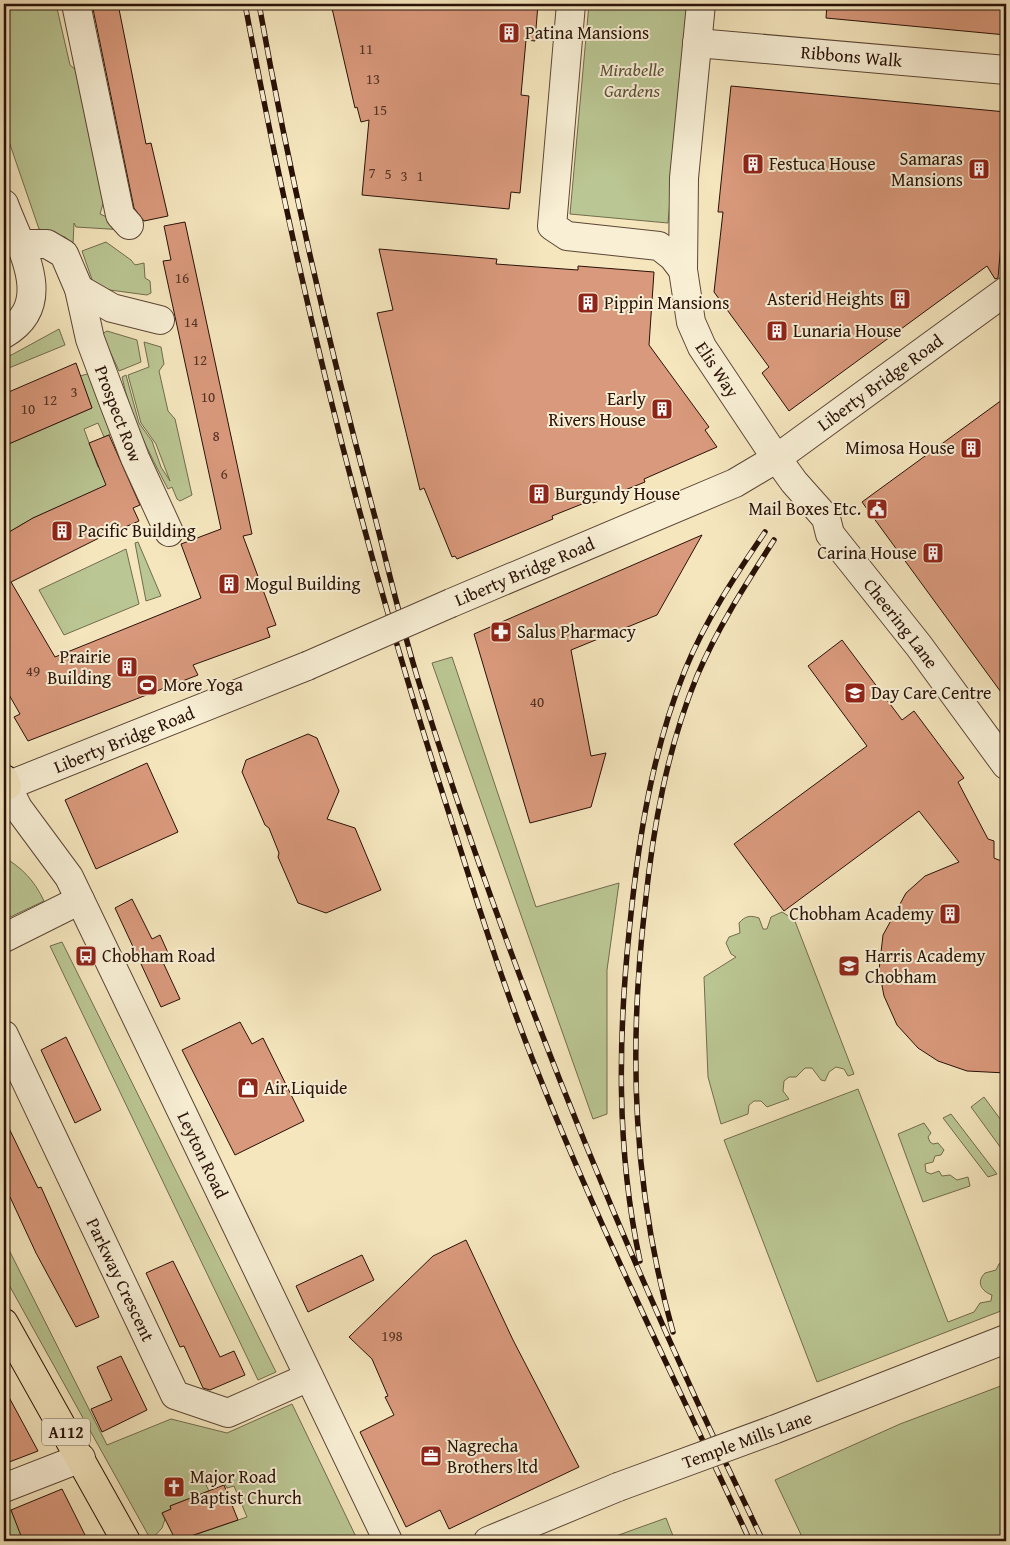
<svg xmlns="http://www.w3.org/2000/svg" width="1010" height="1545" font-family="'Gentium Book Plus',serif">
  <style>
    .green { fill: #bac693; stroke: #726c4d }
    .building { fill: #d9997c; stroke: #291107 }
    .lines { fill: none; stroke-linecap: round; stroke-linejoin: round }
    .minor-casing { stroke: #5c4635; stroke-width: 30 }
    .major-casing { stroke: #291107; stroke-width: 30 }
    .minor { stroke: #f8efd5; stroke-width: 28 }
    .major { stroke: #f5e6be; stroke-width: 28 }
    .rail-casing { stroke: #291107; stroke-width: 5.5 }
    .rail { stroke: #f8efd5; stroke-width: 4; stroke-dasharray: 11; stroke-linecap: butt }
    .minor-bridge-casing { stroke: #5c4635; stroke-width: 30; stroke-linecap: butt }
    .minor-bridge { stroke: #f8efd5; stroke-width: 28 }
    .labels { text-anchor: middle; stroke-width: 4; stroke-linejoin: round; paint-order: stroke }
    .number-label { font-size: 15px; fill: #553324 }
    .shield { fill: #f8efd5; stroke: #675445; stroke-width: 1 }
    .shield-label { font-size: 16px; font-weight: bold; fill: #291107 }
    .poi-label { font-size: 18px; fill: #291107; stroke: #f8efd5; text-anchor: start }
    .street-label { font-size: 18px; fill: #291107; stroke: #f8efd5 }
    .park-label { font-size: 18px; font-style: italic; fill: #5c5038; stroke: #f8efd5 }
  </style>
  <rect width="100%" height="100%" fill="#f5e6be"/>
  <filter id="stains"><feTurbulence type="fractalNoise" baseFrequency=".004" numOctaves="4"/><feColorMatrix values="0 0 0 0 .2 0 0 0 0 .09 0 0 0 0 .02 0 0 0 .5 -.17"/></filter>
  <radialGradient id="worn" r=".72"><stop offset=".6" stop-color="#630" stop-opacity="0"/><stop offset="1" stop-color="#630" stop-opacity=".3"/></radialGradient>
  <!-- green -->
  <path class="green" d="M4 4H56L70 65 76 70 104 200 100 214 123 224 125 230 76 227 74 223 73 244 65 237 39 229 4 127Z
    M589 4H688L668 223 570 214Z
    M106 242 131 260 135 265 144 263 145 278 150 281 151 293 147 295 95 288 82 251Z
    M59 329 65 345 4 370V359Z
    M107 331 137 340 141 362 119 371 102 334Z
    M144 342 161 347 164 364 159 371 168 411 175 419 192 495 180 501 177 499 172 487 168 489C149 453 130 416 122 377L126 375 139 423 152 441 161 467 170 481 156 444 141 423 128 375 149 367Z
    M91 373 114 433 104 437 98 423 84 429 98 467 123 457 136 491 128 493 121 479 33 518 4 535V446L92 408 80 376Z
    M138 542 161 596 146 601 135 543Z
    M126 549 139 604 64 635 39 590Z
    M452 657 536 907 619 883 607 970V1114L593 1119 432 663Z
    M4 857C23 869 34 880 44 901L4 920Z
    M782 912 790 917 793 916 854 1074 848 1076 844 1069 836 1067 829 1072 825 1081 821 1080 812 1068H805L796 1077H789L784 1081 783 1091 789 1099 767 1107 761 1101H754L749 1105 748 1114 721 1124 708 1077 704 977 736 957 731 954 726 943 729 937 740 933 739 923C745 916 750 915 759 918L763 929H767L771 917Z
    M62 942 276 1372 258 1380 50 946Z
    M858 1089 948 1322 974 1312 980 1303 991 1301 992 1295C981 1291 976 1282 985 1273L996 1270 999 1264 1005 1259 1006 1309 817 1382 724 1140Z
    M984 1097 1006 1127V1155L971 1107Z
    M951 1114 997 1174 988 1177 943 1118Z
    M924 1123 931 1133 928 1137 930 1142 933 1144 938 1143 944 1150 941 1155 935 1156 933 1162 925 1164 926 1172 931 1174 939 1171 942 1176 950 1175 957 1180 968 1177 970 1186 923 1202 898 1134Z
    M4 1240 107 1445 171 1419 227 1433 292 1404 358 1541H177L247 1517 234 1486 227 1488 222 1479 206 1485 209 1491 170 1506 171 1509 162 1513 165 1519 162 1528 151 1540 4 1276Z
    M1006 1384V1541H804L775 1480 900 1424Z
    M11 1510 25 1541H4V1514Z
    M666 1518 675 1541H602Z"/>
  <!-- building -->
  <path class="building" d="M92 4H118L146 144 151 143 168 216 144 221 134 208Z
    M331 4H538L535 41 526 40 521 95 529 96 520 193 511 192 509 209 362 195 369 120 361 122 357 107 355 108Z
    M827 4H1006V35L826 18Z
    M731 86 1006 112V184L998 278 995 279 987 266 789 411 762 373 769 367 714 292 723 212H718Z
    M185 222 252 534 243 536 276 625 267 628 270 637 193 665 198 675 28 741 14 717 20 714 4 686V535L33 518 106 485 89 443 109 435 140 505 133 508 139 521 97 539 11 582 55 657 201 598 181 544 221 529 163 261 171 260 164 226Z
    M379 249 497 259 496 264 578 270V266L654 272 649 345 709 427 705 430 717 447 644 479 645 482 593 503 592 500 552 516 553 519 457 559 455 556 452 557 424 488 420 490 377 313 393 310Z
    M76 363 92 408 4 446V394Z
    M1006 397V699L862 502Z
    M702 535 657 615 571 650 591 756 606 753 591 807 530 823 474 634Z
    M842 640 902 720 914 711 964 778 958 782 988 839 994 841V858L1006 863V1073L967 1071 938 1061 918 1048 897 1025 884 996 879 970 883 935 906 893 925 876 959 862 919 811 784 911 734 844 867 746 808 666Z
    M308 734 317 738 339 791 327 819 355 828 381 890 326 913 298 903 278 857 279 853 269 828 265 825 242 772 246 760Z
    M147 763 178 832 96 869 65 800Z
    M132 899 152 939 160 935 169 955 161 958 180 999 161 1007 115 908Z
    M240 1022 252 1044 263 1038 304 1121 235 1155 182 1050Z
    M66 1037 101 1110 75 1123 41 1050Z
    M4 1118 38 1188 41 1187 99 1317 76 1327 36 1253 10 1197 4 1200Z
    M466 1240 513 1340 579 1467 449 1529 440 1510 406 1527 360 1432 394 1415 385 1397 388 1396 372 1359 349 1337 433 1256Z
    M362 1255 374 1280 308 1312 296 1286Z
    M173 1261 220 1357 234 1351 245 1375 210 1390 203 1388 184 1346 180 1347 146 1273Z
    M121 1356 147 1410 102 1432 91 1409 112 1400 97 1367Z
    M4 1388 38 1451 4 1464Z
    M224 1485 238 1520 176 1541 162 1513 171 1509 170 1506Z
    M62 1489 88 1541H23L11 1510Z"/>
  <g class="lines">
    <!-- minor casing -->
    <g class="minor-casing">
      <g id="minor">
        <path d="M76 4 120 215 129 225"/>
        <path d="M571 4 552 226 567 236 659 246 673 257 683 270"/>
        <path id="s1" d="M701 4 684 178 683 270 691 322 702 347 768 446 794 482 826 518 830 534 919 646 1006 765"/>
        <path id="s2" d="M697 43 1006 70"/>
        <path d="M4 204C20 248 57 303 4 334"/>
        <path id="s3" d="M18 244H47L64 254 79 289 90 339 112 398 135 458 169 532"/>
        <path d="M79 289 112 308 160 320"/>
        <path id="s4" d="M451 603 735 483 777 458 1006 291"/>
        <path id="s5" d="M307 666 7 786 18 808 69 877 388 1541"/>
        <path d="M4 938 80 900"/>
        <path id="s6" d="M4 1035 175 1395 228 1413 309 1377"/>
        <path d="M773 1430 1006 1339"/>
        <path d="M4 1488 81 1458"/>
        <path d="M488 1541 618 1487"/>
      </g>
    </g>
    <!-- major casing -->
    <g class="major-casing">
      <path id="major" d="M4 779 7 786 4 787
        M4 1323 126 1541"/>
    </g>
    <!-- minor -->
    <use href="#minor" class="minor"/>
    <!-- major -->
    <use href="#major" class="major"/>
    <!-- rail casing -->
    <g class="rail-casing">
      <path id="rail" d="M245 4C294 266 357 525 438 779 470 878 499 977 538 1073 601 1232 678 1386 750 1541
        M259 4C290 178 330 350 376 521 390 576 403 632 420 686 512 979 629 1265 763 1541
        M640 1261C616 1149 618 1036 630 923 639 836 652 752 685 670 705 621 735 576 765 532
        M673 1332C633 1190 628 1052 645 906 653 827 667 749 697 676 718 627 746 584 774 540"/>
    </g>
    <!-- rail -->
    <use href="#rail" class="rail"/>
    <!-- minor-bridge casing -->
    <g class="minor-bridge-casing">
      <path id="minor-bridge" d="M307 666 451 603
        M618 1487 773 1430"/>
    </g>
    <!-- minor-bridge -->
    <use href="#minor-bridge" class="minor-bridge"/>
  </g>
  <!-- icons -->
  <defs>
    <g id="building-square" transform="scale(1.125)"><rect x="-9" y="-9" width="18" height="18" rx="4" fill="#8f2418" stroke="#f8efd5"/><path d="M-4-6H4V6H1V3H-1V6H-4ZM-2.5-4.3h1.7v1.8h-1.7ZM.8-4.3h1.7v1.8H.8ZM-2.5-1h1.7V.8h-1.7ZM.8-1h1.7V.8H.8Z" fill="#fff"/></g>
    <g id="civic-square" transform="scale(1.125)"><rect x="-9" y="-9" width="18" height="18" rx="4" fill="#8f2418" stroke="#f8efd5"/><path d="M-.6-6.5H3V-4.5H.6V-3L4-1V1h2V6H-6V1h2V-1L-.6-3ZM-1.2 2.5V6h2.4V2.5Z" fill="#fff"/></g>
    <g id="pharmacy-square" transform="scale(1.125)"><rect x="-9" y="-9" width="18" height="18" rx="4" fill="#8f2418" stroke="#f8efd5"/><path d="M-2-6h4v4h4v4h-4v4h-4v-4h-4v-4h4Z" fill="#fff"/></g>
    <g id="stadium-square" transform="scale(1.125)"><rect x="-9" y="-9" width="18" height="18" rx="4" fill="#8f2418" stroke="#f8efd5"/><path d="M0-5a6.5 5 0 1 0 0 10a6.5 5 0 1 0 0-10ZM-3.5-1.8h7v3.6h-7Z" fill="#fff"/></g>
    <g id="school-square" transform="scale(1.125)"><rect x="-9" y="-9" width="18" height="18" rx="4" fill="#8f2418" stroke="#f8efd5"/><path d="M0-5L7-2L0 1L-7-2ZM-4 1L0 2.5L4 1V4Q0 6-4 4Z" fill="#fff"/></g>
    <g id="bus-square" transform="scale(1.125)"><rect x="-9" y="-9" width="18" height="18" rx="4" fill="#8f2418" stroke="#f8efd5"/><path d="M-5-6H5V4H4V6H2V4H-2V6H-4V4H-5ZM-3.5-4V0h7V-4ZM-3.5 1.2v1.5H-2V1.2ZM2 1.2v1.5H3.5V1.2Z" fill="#fff"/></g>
    <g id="shop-square" transform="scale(1.125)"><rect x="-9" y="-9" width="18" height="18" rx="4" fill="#8f2418" stroke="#f8efd5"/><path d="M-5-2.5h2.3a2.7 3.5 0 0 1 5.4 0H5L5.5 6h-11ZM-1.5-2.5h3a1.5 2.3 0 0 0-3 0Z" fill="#fff"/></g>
    <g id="office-square" transform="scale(1.125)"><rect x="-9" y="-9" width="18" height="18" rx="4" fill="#8f2418" stroke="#f8efd5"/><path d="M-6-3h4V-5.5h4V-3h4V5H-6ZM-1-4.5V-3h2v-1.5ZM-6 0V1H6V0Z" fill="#fff"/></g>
    <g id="church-square" transform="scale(1.125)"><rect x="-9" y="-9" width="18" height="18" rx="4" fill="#8f2418" stroke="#f8efd5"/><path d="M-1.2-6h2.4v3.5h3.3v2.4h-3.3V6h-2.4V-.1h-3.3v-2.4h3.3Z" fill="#fff"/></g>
  </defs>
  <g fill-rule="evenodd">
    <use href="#building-square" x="509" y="33"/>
    <use href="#building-square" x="753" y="164"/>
    <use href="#building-square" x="979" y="169"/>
    <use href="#building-square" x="900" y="299"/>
    <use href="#building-square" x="588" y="303"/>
    <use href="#building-square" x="777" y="331"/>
    <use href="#building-square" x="662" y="409"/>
    <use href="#building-square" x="971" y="448"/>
    <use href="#building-square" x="539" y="494"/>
    <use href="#civic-square" x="877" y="509"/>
    <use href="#building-square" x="62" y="531"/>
    <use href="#building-square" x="933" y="553"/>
    <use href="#building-square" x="229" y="584"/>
    <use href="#pharmacy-square" x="501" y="632"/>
    <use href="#building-square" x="127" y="667"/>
    <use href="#stadium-square" x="147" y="685"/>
    <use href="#school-square" x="855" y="693"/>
    <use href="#building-square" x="950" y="914"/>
    <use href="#bus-square" x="86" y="956"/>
    <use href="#school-square" x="849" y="966"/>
    <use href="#shop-square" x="248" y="1088"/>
    <use href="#office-square" x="431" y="1456"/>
    <use href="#church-square" x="174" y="1487"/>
  </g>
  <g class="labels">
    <!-- number labels -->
    <g class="number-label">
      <text x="366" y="54">11</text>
      <text x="373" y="84">13</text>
      <text x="380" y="115">15</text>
      <text x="372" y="178">7</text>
      <text x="388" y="179">5</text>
      <text x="404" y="181">3</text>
      <text x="420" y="181">1</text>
      <text x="182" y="283">16</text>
      <text x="191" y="327">14</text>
      <text x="200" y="365">12</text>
      <text x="74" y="397">3</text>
      <text x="208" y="402">10</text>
      <text x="50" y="405">12</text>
      <text x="28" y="414">10</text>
      <text x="216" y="441">8</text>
      <text x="224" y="479">6</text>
      <text x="33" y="676">49</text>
      <text x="537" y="707">40</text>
      <text x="392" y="1341">198</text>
    </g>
    <!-- shield labels -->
    <rect class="shield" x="42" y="1418.5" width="48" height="27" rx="4"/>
    <g class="shield-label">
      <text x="66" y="1438">A112</text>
    </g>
    <!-- poi labels -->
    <g class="poi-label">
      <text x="525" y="39">Patina Mansions</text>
      <text x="963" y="165" text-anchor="end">Samaras<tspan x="963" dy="21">Mansions</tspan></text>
      <text x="769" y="170">Festuca House</text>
      <text x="884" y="305" text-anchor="end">Asterid Heights</text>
      <text x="604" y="309">Pippin Mansions</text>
      <text x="793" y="337">Lunaria House</text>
      <text x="646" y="405" text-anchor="end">Early<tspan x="646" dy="21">Rivers House</tspan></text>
      <text x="955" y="454" text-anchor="end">Mimosa House</text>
      <text x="555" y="500">Burgundy House</text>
      <text x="861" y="515" text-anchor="end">Mail Boxes Etc.</text>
      <text x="78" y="537">Pacific Building</text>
      <text x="917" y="559" text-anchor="end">Carina House</text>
      <text x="245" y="590">Mogul Building</text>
      <text x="517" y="638">Salus Pharmacy</text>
      <text x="111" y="663" text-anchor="end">Prairie<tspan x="111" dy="21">Building</tspan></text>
      <text x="163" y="691">More Yoga</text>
      <text x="871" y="699">Day Care Centre</text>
      <text x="934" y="920" text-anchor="end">Chobham Academy</text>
      <text x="102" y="962">Chobham Road</text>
      <text x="865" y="962">Harris Academy<tspan x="865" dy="21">Chobham</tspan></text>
      <text x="264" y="1094">Air Liquide</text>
      <text x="447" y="1452">Nagrecha<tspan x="447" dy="21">Brothers ltd</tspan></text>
      <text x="190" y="1483">Major Road<tspan x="190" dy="21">Baptist Church</tspan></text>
    </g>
    <!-- street labels -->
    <g class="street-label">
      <text dy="6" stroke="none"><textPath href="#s2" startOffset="155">Ribbons Walk</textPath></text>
      <text dy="6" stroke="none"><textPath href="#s1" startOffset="374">Elis Way</textPath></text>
      <text dy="6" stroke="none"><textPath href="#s4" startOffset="485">Liberty Bridge Road</textPath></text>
      <text dy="6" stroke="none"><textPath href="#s3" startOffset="218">Prospect Row</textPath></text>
      <text dy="6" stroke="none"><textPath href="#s4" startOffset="80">Liberty Bridge Road</textPath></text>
      <text dy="6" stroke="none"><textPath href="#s1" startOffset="689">Cheering Lane</textPath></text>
      <text transform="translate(124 740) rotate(-22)" y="6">Liberty Bridge Road</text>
      <text dy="6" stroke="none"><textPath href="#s5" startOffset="742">Leyton Road</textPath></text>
      <text dy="6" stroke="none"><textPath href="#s6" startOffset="271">Parkway Crescent</textPath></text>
      <text transform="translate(747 1440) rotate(-20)" y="6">Temple Mills Lane</text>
    </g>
    <!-- park labels -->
    <g class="park-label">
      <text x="632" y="76">Mirabelle<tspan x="632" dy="21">Gardens</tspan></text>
    </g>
  </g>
  <!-- margin -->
  <rect width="1010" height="1545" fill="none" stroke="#f5e6be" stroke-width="20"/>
  <rect x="5" y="5" width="1000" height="1535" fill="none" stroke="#291107" stroke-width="2.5"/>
  <rect x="10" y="10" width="990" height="1525" fill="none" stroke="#291107"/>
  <rect width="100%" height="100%" filter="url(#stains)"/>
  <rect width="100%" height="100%" fill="url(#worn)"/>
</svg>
